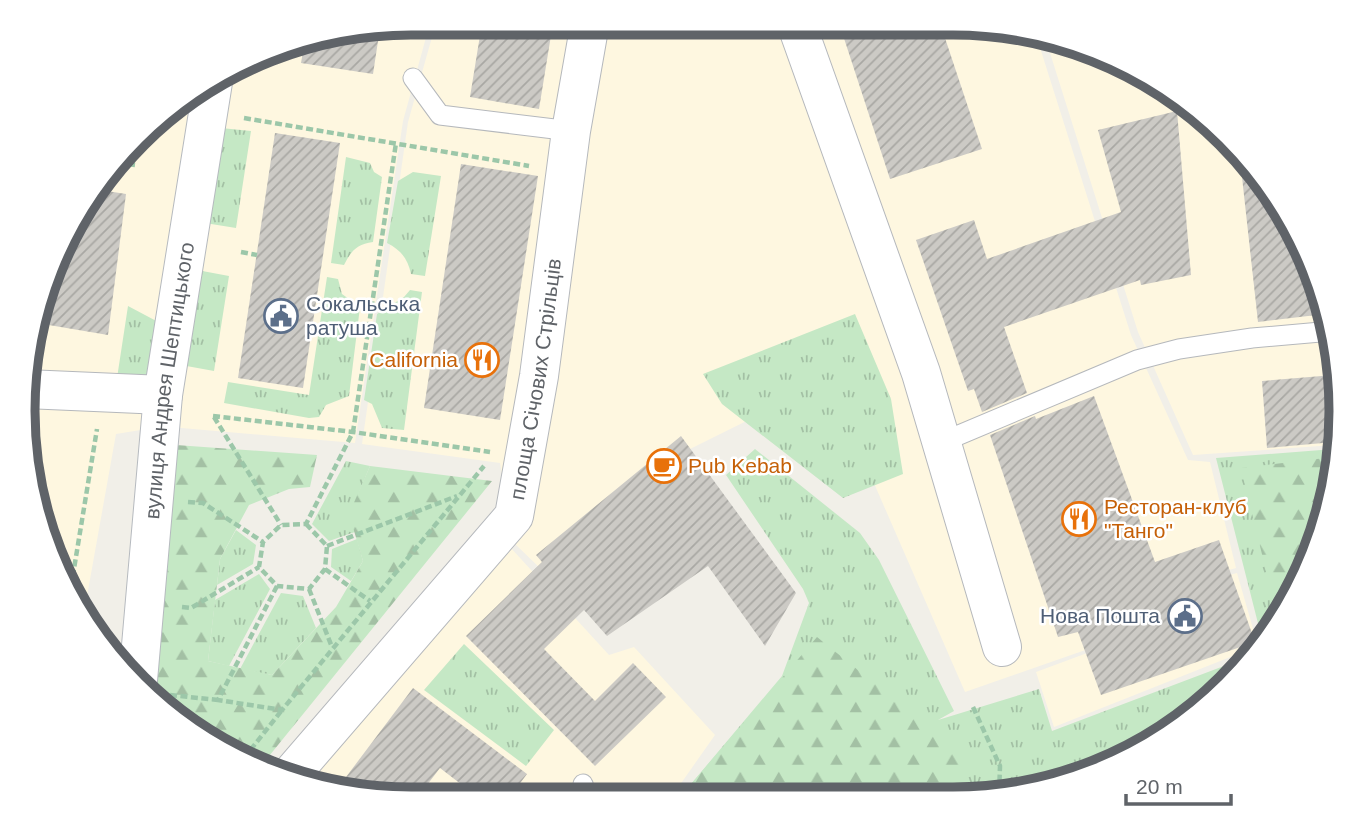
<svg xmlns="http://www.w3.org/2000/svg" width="1364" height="822" font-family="Arial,sans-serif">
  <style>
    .commercial { fill: #fef7e0 }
    .grass { fill: url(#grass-tufts) }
    .forest { fill: url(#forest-firs) }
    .building { fill: url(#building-hatch) }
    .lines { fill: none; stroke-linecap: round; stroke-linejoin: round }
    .lane-casing { stroke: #b5b8bc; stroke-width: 21 }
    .street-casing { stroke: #b5b8bc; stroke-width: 40 }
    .secondary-casing { stroke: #b6babf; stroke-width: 40 }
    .path { stroke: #9cc7a9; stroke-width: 4.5; stroke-dasharray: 7 3.5; stroke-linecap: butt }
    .lane { stroke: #fff; stroke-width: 19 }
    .street { stroke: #fff; stroke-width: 38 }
    .secondary { stroke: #fff; stroke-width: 38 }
    .labels { text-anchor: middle; stroke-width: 5; stroke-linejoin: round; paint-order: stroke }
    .service-label { font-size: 21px; fill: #4e5e75; stroke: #fff; text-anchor: start }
    .food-label { font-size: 21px; fill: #c56008; stroke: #fff; text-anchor: start }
    .street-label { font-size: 21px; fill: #5f6368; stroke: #fff }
    .rim { fill: none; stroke: #5f6368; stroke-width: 9 }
  </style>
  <defs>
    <pattern id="grass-tufts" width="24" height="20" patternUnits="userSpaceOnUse" patternTransform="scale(1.75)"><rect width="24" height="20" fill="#c5e8c5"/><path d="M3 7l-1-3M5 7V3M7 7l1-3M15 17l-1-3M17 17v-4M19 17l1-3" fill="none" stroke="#a3c0a4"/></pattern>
    <pattern id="forest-firs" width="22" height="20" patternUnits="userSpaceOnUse" patternTransform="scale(1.75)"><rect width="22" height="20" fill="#c5e8c5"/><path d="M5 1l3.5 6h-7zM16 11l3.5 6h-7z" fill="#a3c0a4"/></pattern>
    <pattern id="building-hatch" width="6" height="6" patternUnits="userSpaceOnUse" patternTransform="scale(1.75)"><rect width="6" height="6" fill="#cccac5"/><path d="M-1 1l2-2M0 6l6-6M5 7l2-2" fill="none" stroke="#a9a8a4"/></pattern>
  </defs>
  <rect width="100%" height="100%" fill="#f1efe8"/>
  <!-- commercial -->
  <path class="commercial" d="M411 23H430L403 121 355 443 170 427 227 75 287 43Z
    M436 23 979 24 1036 35 1131 335 1188 460 1210 462 1236 568 1145 594 1157 625 965 692 829 380 688 450 543 571 513 542 500 463 362 444 408 122Z
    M1045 37 1078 43 1169 88 1276 196 1334 336V445L1193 455 1138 332Z
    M221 78 165 426 116 434 84 613 43 536 23 411 40 307 88 195 175 103Z
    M510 547 609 655 634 647 715 735 677 789 669 797 385 798 301 782Z
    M1237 573 1258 646 1054 727 1036 672 1160 626 1148 596Z"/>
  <!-- grass -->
  <path class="grass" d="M221 128 251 131 236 228 205 223Z
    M346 157 370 163 374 172 382 177 373 242C357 244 351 251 344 265L331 263Z
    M413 172 441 176 425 276 411 274C408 259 401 250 387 243L398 181Z
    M197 270 229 276 214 371 181 365Z
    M327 277 338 279 342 294 360 307 349 396 326 405 319 417 309 418 224 403 228 382 309 395Z
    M410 290 422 292 404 430 382 428 372 404 364 400 377 314 404 297Z
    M128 306 162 324 150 377 117 378Z
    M855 314 891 399 903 474 843 498 722 404 703 374Z
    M755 449 860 533 879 560 954 711 938 720 1039 689 1052 731 1253 655 1227 686 1147 747 1003 796 680 797 782 676 809 603 803 589 726 475Z
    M1334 449V487L1276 627 1263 643 1216 458Z
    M346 461 370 466 350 514 355 532 329 541 312 524Z
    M236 530 256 545 253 564 217 585 220 559Z
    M357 539 363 561 351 581 331 567 332 549Z
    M259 574 270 589 229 666 208 661 215 600Z
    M281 593 303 596 316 628 272 675 240 669Z
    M464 644 554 730 526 766 424 690Z"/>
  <!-- forest -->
  <path class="forest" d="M176 445 317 455 310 487 289 489 249 505 220 559 208 661 272 675 336 607 363 561 349 514 370 466 492 481 261 766 195 734 149 691Z
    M1334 457V487L1278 620 1241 468Z
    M817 637 961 753 959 796 680 797Z"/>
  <!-- building -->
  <path class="building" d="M482 23H553L539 109 470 97Z
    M839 23 901 24 906 37 941 26 982 149 890 179Z
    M380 28 373 74 301 63 305 40Z
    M1177 111 1191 275 1141 285 1140 280 1004 327 1027 393 982 412 974 389 968 391 916 240 974 220 987 259 1121 212 1098 130Z
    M275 133 340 143 303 388 238 378Z
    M1240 159 1276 196 1325 314 1258 322Z
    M461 164 538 176 500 420 424 408Z
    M94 189 126 194 108 335 37 323 43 287 88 195Z
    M1334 375V442L1267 448 1262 381Z
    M1094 396 1155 562 1219 540 1255 642 1101 695 1078 632 1058 637 990 435 1035 416 1036 419Z
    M681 436 796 593 765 646 708 566 607 636 584 610 544 649 595 701 633 663 666 697 595 766 466 636 542 562 536 555Z
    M413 688 527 774 509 798H479L440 768 417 798H385L337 789Z"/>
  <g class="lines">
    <!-- lane casing -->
    <g class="lane-casing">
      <path id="lane" d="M413 78 440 115 571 131
        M940 443 1137 360 1179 349 1252 338 1332 331
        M583 784 587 798
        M447 798 450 794"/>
    </g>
    <!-- street casing -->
    <g class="street-casing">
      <g id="street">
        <path d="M796 23 921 373 1002 647"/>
        <path d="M26 389 163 395"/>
        <path id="s1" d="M287 779 514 516 539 376 571 131 590 23"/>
      </g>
    </g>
    <!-- secondary casing -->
    <g class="secondary-casing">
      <g id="secondary">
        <path id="s2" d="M138 680 163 395 213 82"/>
      </g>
    </g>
    <!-- path -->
    <path class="path" d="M244 118 529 166
      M119 163 135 165
      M241 252 257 255
      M213 416 353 432 490 452
      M214 417 281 525
      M188 502 203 503 263 542
      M306 524 327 546 325 569 309 589 277 586 259 567 263 542 281 525 306 524 353 432 396 143
      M327 546 457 496
      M325 569 370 601
      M277 586 218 700 282 710 484 466
      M71 587 97 429
      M309 589 332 647
      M182 607 191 608 259 567
      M170 695 218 700
      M973 707 1000 766 999 796
      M244 758 282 710"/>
    <!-- lane -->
    <use href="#lane" class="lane"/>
    <!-- street -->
    <use href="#street" class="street"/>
    <!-- secondary -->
    <use href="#secondary" class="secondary"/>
  </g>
  <!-- icons -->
  <defs>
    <g id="civic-ring" transform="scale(1.75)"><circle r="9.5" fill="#fff" stroke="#5c6f8a" stroke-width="1.5"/><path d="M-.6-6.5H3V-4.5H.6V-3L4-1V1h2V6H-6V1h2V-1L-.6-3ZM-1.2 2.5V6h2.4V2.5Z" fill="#5c6f8a"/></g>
    <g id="restaurant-ring" transform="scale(1.75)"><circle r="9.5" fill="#fff" stroke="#e8710a" stroke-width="1.5"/><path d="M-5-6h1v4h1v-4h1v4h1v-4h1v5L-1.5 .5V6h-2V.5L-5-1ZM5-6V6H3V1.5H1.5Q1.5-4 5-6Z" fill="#e8710a"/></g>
    <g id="cafe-ring" transform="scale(1.75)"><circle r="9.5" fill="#fff" stroke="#e8710a" stroke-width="1.5"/><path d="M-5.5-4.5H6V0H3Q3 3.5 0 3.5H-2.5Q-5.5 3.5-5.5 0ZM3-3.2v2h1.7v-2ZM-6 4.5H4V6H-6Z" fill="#e8710a"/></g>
  </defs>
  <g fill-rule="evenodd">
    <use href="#civic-ring" x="281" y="316"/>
    <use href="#restaurant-ring" x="482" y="360"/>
    <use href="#cafe-ring" x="664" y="466"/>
    <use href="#restaurant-ring" x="1079" y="519"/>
    <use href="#civic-ring" x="1185" y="616"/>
  </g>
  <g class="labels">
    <!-- service labels -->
    <g class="service-label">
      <text x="306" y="311">Сокальська<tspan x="306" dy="24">ратуша</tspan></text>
      <text x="1160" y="623" text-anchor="end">Нова Пошта</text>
    </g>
    <!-- food labels -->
    <g class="food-label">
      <text x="458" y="367" text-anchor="end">California</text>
      <text x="688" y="473">Pub Kebab</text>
      <text x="1104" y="514">Ресторан-клуб<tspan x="1104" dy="24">"Танго"</tspan></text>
    </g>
    <!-- street labels -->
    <g class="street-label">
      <text dy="7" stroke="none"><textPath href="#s1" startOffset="486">площа Січових Стрільців</textPath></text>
      <text dy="7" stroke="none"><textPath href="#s2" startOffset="301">вулиця Андрея Шептицького</textPath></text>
    </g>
  </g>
  <!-- crop -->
  <path d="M0 0H1364V822H0ZM411 35H953A376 376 0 0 1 1329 411V411A376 376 0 0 1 953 787H411A376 376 0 0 1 35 411V411A376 376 0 0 1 411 35Z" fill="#fff" fill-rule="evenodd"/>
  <path class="rim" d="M411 35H953A376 376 0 0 1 1329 411V411A376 376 0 0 1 953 787H411A376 376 0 0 1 35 411V411A376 376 0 0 1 411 35Z"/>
  <!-- scale -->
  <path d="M1126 794v10h105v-10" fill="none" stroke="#5f6368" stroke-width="3.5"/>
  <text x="1136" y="794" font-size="21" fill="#5f6368" stroke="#ffffff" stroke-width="5" paint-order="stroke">20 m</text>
</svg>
